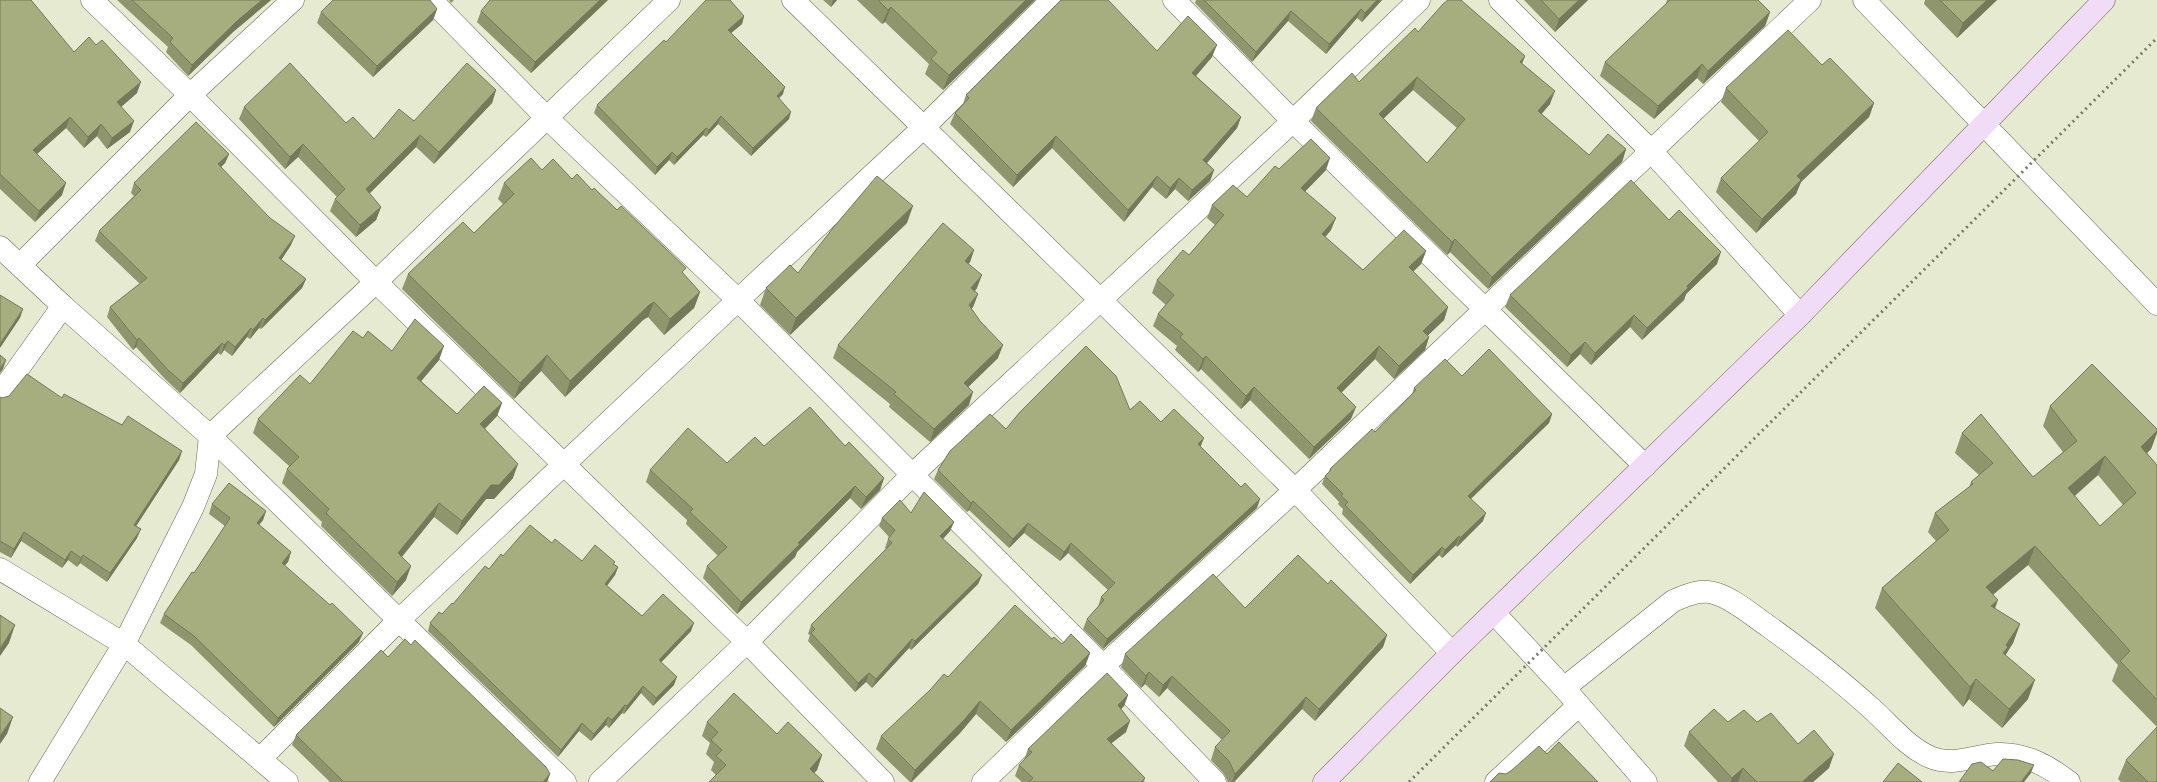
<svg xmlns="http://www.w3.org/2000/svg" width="2157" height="782" font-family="'Golos Text',sans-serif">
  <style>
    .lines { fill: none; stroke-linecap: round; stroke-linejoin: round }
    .street-casing { stroke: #666953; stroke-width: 23 }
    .secondary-casing { stroke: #666953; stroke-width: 23 }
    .street { stroke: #fff; stroke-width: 22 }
    .secondary { stroke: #f0dcf7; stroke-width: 22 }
    .rail { stroke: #777a6a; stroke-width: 3; stroke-dasharray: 2 4; stroke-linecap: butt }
    .wall { fill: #8f956d; fill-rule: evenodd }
    .shaded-wall { fill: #747959 }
    .building { fill: #a6ad7f; stroke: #747959; fill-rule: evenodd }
  </style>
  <rect width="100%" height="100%" fill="#e6ead0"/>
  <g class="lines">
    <!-- street casing -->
    <g class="street-casing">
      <path id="street" d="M92 0 190 95 376 282 747 642 883 782
        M431 0 547 118 738 300 1103 666 1215 782
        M793 0 1295 490 1452 653
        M1174 0 1293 121 1645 466
        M1500 0 1652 152 1800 315
        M1864 0C1961 102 2059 203 2157 304
        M0 247 63 306 210 436 565 782
        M20 265 190 95 293 0
        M0 394 63 306
        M0 569 124 644 287 782
        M1494 613 1564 688 1646 782
        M1564 688 1673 601C1687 595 1702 588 1717 594 1735 600 1752 615 1768 626 1804 652 1839 679 1872 709 1890 725 1907 747 1930 757 1953 767 1975 755 1998 754 2025 753 2048 766 2069 782
        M260 759 398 621 738 300 923 128 1052 0
        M40 782 124 644 193 507 206 474 210 436 376 282 669 0
        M600 782 747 642 912 475 1293 121 1419 0
        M983 782 1103 666 1295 490 1810 0
        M1496 782 1579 705"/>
    </g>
    <!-- secondary casing -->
    <g class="secondary-casing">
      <path id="secondary" d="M1324 782 1452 653 1800 315 2104 0"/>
    </g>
    <!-- street -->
    <use href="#street" class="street"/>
    <!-- secondary -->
    <use href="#secondary" class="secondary"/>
    <!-- rail -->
    <path class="rail" d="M1409 782 2157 38"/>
  </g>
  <!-- wall -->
  <path class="wall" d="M0 0 74 52 137 93 121 107 130 132 107 149 97 136 84 148 66 128 37 154 62 195 35 222 0 189Z
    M117 0H271L233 32 188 76 166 52 168 47Z
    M449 0H454L451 3Z
    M608 0 531 73 477 22 481 11Z
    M823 0H837L831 7Z
    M857 0H1035L943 90 925 74 929 64 885 22 882 24Z
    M1196 0H1382L1362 22 1357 18 1326 54 1288 21 1252 62 1195 3Z
    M1524 0H1588L1555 32Z
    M1667 0H1758L1770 12 1765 26 1703 84 1697 78 1654 119 1600 76 1605 62 1666 4Z
    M1925 0H1997L1957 38 1924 4Z
    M437 9 433 20 373 77 317 23 321 12Z
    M744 16 742 24 731 33 783 94 779 98 789 119 751 156 718 124 706 137 703 135 674 165 669 160 655 175 594 113 597 105 666 42Z
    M1418 32 1525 56 1522 63 1550 104 1541 114 1589 155 1626 149 1622 162 1488 289 1450 252 1447 255 1311 121 1316 108 1359 82ZM1413 90 1457 128 1427 163 1383 118Z
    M1157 51 1212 57 1196 76 1241 117 1237 128 1207 163 1214 170 1210 181 1188 201 1175 189 1166 199 1152 187 1124 222 1052 148 1013 187 950 124 955 113 963 104 966 95Z
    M1822 65 1874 103 1869 117 1801 182 1796 194 1756 233 1716 192 1721 178 1759 141 1721 102 1726 88Z
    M496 90 492 103 434 164 416 147 369 194 381 207 376 220 356 237 330 211 335 199 337 197 298 157 285 169 239 119 244 107 346 123 374 139 414 121Z
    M229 154 225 163 221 167 291 245 281 260 306 279 302 288 261 329 259 328 250 339 247 337 232 356 224 350 221 355 218 353 180 393 165 379 136 347 133 350 107 317 110 307 140 284 95 241 99 231 134 196 131 193 134 183Z
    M1279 169 1326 170 1305 191 1331 230 1325 237 1363 270 1426 251 1421 264 1413 272 1448 307 1444 320 1428 335 1429 337 1425 350 1394 379 1375 359 1341 393 1351 419 1309 459 1250 400 1241 409 1201 369 1198 372 1175 350 1177 346 1153 326 1158 314 1166 305 1152 293 1157 280 1189 255 1215 225 1207 218 1212 205 1247 197Z
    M542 170 572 179 592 190 683 274 700 292 694 308 664 335 648 317 643 320 565 397 541 371 514 399 402 289 408 274 474 233 503 204 498 199 504 183Z
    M1669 220 1717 264 1686 294 1684 300 1642 340 1630 327 1591 365 1580 354 1567 367 1505 307 1510 295Z
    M907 223 790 335 760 305 766 288Z
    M974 250 970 262 968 264 977 288 975 291 978 294 973 307 971 309 998 358 968 387 969 405 930 442 889 407 890 404 833 358 838 345Z
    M392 351 439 360 421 381 457 414 502 403 497 416 485 429 513 478 494 499H486L457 535 434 517 402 557 406 580 392 596 321 526 322 522 282 483 287 469 289 466 253 433 258 419 310 384Z
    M1462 376 1552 414 1549 423 1471 499 1483 521 1457 547 1456 545 1442 558 1439 555 1410 584 1342 514 1343 509 1338 504 1339 502 1322 484 1325 476 1328 473 1330 469 1375 432 1412 394 1414 388Z
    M0 397 2 398H62L182 451 179 460 136 526 137 538 107 582 80 563 77 567 68 560 62 568 21 541 11 558 0 552Z
    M2050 406 2157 429V433L2151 449 2147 453 2157 465V727L2112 681 2118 665 2028 565 1993 595 1995 609 2020 624 2013 643 2005 655 2028 699 2002 728 1969 699 1963 707 1875 608 1882 588 1936 541 1928 532 1935 513 1969 487 1971 482 1979 475 1955 453 1962 433 2033 477 2063 452 2043 426ZM2098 475 2123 505 2100 526 2075 496Z
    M1130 410 1161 422 1200 447 1257 508 1103 649 1083 629 1087 619 1098 607 1101 597 1108 590 1068 553 1060 561 1024 533 1009 548 969 510 967 512 934 479 938 470 1006 429Z
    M764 446H845L884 478 880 490 861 509 850 498 797 552 795 557 737 614 703 578 707 566 718 556 686 524 687 520 646 482 650 470 727 463Z
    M212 504 266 511 263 520 259 525 291 552 288 562 284 566 359 642 274 727 191 645 160 623 164 614 194 573 225 526 209 514Z
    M911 513 954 522 950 531 943 539 982 575 978 584 911 650 909 648 872 688 866 682 855 692 808 641 810 635 808 634 811 625 886 549 885 548 888 539 889 537 879 526 882 518Z
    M552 543 582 561 614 564 618 567 615 575 607 586 642 616 691 631 661 662 674 685 653 706 641 693 624 714 622 713 609 728 606 725 591 741 579 731 558 757 428 631 430 623 442 614 453 604 503 556Z
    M1328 584 1387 635 1383 647 1315 721 1302 709 1234 782H1228L1224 774 1211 760 1215 747 1222 740 1167 688 1159 697 1145 684 1141 688 1121 667 1125 654 1245 608Z
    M1052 639 1062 644 1090 653 1085 666 1006 742 976 714 960 733 912 782H910L876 749 881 736 948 677Z
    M411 645 550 774 547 782H330L292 745 296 735 388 657Z
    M1128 695 1124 706 1121 709 1126 732 1111 743 1145 778 1144 782H1022L1015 776 1019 765 1024 760 1028 749Z
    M707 722 777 734 822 755 817 770 814 773 716 775 711 770 714 762 706 754 710 743 702 736Z
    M1728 722H1757L1798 744 1829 768 1813 782H1718L1684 746 1689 732Z
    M2126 760 2157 782H2121L2118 779Z"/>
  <!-- shaded-wall -->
  <path class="shaded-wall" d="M262 0H271L233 32 188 76 192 65 237 21Z
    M600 0H608L531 73 535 62Z
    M833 0H837L831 7Z
    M1026 0H1035L943 90 949 75Z
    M1377 0H1382L1362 22 1365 13Z
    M1579 0H1588L1555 32 1559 19Z
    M1987 0H1997L1957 38 1963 23Z
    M891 7 885 22 882 24 888 10Z
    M437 9 433 20 373 77 377 66Z
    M1361 9 1357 18 1326 54 1329 44Z
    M1291 11 1288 21 1252 62 1256 52Z
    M1770 12 1765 26 1703 84 1708 71Z
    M744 16 742 24 725 38 728 30Z
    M1217 45 1212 57 1188 85 1192 73Z
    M1525 56 1520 69V62Z
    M1702 64 1697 78 1654 119 1658 106Z
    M1417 77 1413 90 1375 127 1379 114Z
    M141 82 137 93 113 114 117 102Z
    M785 87 783 94 774 103 777 96Z
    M496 90 492 103 434 164 439 152Z
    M1555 91 1550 104 1533 124 1538 111Z
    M1874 103 1869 117 1801 182 1796 194 1756 233 1762 219 1797 176Z
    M791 112 789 119 751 156 753 148Z
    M721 116 718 124 706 137 709 130Z
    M70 117 66 128 29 161 33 150Z
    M1241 117 1237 128 1199 172 1203 160Z
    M134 121 130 132 107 149 112 138Z
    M101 124 97 136 84 148 88 137Z
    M706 128 703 135 674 165 677 157Z
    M420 135 416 147 361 202 366 189Z
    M1056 136 1052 148 1013 187 1017 175Z
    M303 144 298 157 285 169 290 157Z
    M1626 149 1622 162 1488 289 1492 277Z
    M672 152 669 160 655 175 657 167Z
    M229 154 225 163 214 174 218 164Z
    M1330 158 1326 170 1296 201 1301 188Z
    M1214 170 1210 181 1188 201 1192 190Z
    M1157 176 1152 187 1124 222 1128 210Z
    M1179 178 1175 189 1166 199 1170 188Z
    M66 183 62 195 35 222 39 211Z
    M913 206 907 223 790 335 796 318Z
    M381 207 376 220 356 237 360 225Z
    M1336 218 1331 230 1317 247 1322 234Z
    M295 236 291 245 276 268 279 258Z
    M1455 239 1450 252 1447 255 1452 242Z
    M974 250 970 262 960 274 965 261Z
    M1426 251 1421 264 1404 280 1409 267Z
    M1721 252 1717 264 1686 294 1684 300 1642 340 1647 328 1687 286Z
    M982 275 977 288 966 301 971 288Z
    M306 279 302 288 261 329 265 320Z
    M700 292 694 308 664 335 670 319Z
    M978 294 973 307 964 318 969 305Z
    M654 302 648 317 643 320 565 397 570 381 649 305Z
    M1448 307 1444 320 1419 344 1423 331Z
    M23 309 20 318 0 348V344Z
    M1634 315 1630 327 1591 365 1595 353Z
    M263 318 259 328 250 339 253 330Z
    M251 328 247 337 232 356 235 347Z
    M1429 337 1425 350 1394 379 1399 366Z
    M139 338 136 347 133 350 137 340Z
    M228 341 224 350 221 355 224 345Z
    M1585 342 1580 354 1567 367 1571 355Z
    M222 343 218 353 180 393 183 383Z
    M1003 345 998 358 959 396 964 383Z
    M444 346 439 360 412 392 417 378Z
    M1379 346 1375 359 1333 401 1337 388Z
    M547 355 541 371 514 399 520 383Z
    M1206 356 1201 369 1198 372 1203 359Z
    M6 360 3 369 0 373V369Z
    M1254 387 1250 400 1241 409 1246 396Z
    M973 392 969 405 930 442 934 429Z
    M502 403 497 416 475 438 480 424Z
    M1356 407 1351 419 1309 459 1314 447Z
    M1552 414 1549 423 1465 504 1468 496Z
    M2157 431V433L2151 449 2134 466 2141 447Z
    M1204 438 1200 448 1198 444Z
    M182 451 179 460 131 534 134 525Z
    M2105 456 2098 475 2061 507 2068 488Z
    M518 464 513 478 494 499H486L457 535 462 521 491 485Z
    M884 478 880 490 861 509 866 497Z
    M855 486 850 498 797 552 795 557 737 614 741 602 798 543Z
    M1260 499 1257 508 1103 649 1107 639Z
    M973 501 969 510 967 512 971 503Z
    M439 503 434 517 393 567 398 553Z
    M266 511 263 520 253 533 257 523Z
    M1486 513 1483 521 1457 547 1460 538Z
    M954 522 950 531 937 545 940 536Z
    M1028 523 1024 533 1009 548 1013 539Z
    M141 529 137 538 107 582 110 573Z
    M24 532 21 541 11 558 14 549Z
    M1459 536 1456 545 1442 558 1445 550Z
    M1071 543 1068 553 1060 561 1064 552Z
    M2035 546 2028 565 1979 606 1986 587Z
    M1442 547 1439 555 1410 584 1413 575Z
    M71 551 68 560 62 568 65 560Z
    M291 552 288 562 278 573 282 563Z
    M83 555 80 563 77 567 81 558Z
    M411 566 406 580 392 596 397 582Z
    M618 567 615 575 602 592 605 584Z
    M982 575 978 584 911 650 915 641Z
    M1998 600 1991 620V606Z
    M694 623 691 631 656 668 659 660Z
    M2020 624 2013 643 2005 656 1996 672 2006 645Z
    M15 625 9 643 0 656V649Z
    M363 633 359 642 274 727 278 718Z
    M1387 635 1383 647 1315 721 1319 709Z
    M912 639 909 648 872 688 876 679Z
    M1090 653 1085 666 1006 742 1011 730Z
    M1149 672 1145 684 1141 688 1146 676Z
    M869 673 866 682 855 692 858 683Z
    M1172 676 1167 688 1159 697 1163 685Z
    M677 677 674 685 653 706 656 698Z
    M1976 679 1969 699 1963 707 1970 687Z
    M2035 680 2028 699 2002 728 2009 709Z
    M643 686 641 693 624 714 627 706Z
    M1128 695 1124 706 1114 716 1118 705Z
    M1306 697 1302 709 1234 782H1232L1235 774Z
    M980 701 976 714 960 733 911 782 915 770Z
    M625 705 622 713 609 728 612 720Z
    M13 717 7 734 0 744V736Z
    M608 717 606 725 591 741 594 734Z
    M1130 721 1126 732 1103 750 1107 739Z
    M582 723 579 731 558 757 561 750Z
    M1834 754 1829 768 1813 782H1802Z
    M822 755 817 770 805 782 810 769Z
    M2034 765 2031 773 2024 782H2021Z
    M1743 768 1738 782H1731L1732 778Z
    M550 774 547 782H543Z"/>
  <!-- building -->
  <path class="building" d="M0 0H31L74 52 89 37 96 45 102 40 141 82 117 102 134 121 112 138 101 124 88 137 70 117 33 150 66 183 39 211 0 174Z
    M132 0H262L237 21 192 65 170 42 173 38Z
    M333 0H430L437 9 377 66 321 12Z
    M490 0H600L535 62 481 11Z
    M706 0H730L744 16 728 30 785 87 777 96 791 112 753 148 721 116 709 130 706 128 677 157 672 152 657 167 597 105 664 40 666 42Z
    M878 0H1026L949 75 931 59 937 52 891 7 888 10Z
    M1061 0H1108L1157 51 1188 16 1217 45 1192 73 1241 117 1203 160 1214 170 1192 190 1179 178 1170 188 1157 176 1128 210 1056 136 1017 175 955 113 969 98 966 95Z
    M1204 0H1377L1365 13 1361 9 1329 44 1291 11 1256 52Z
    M1448 0H1461L1525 56 1520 62 1555 91 1538 111 1589 155 1608 134 1626 149 1492 277 1455 239 1452 242 1316 108 1352 73 1359 82 1415 28 1418 32 1443 4ZM1417 77 1465 119 1427 163 1379 114Z
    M1541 0H1579L1559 19Z
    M1670 0H1758L1770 12 1708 71 1702 64 1658 106 1605 62Z
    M1940 0H1987L1963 23Z
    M1788 30 1822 65 1830 58 1874 103 1797 176 1801 180 1762 219 1721 178 1768 132 1726 88Z
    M290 63 346 123 353 117 374 139 399 109 414 121 467 63 496 90 439 152 420 135 366 189 381 207 360 225 335 199 345 189 303 144 290 157 244 107Z
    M196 122 229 154 218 164 270 218 295 236 279 258 306 279 265 320 263 318 253 330 251 328 235 347 228 341 224 345 222 343 183 383 168 370 139 338 137 340 110 307 147 278 99 231 141 190 134 183Z
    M1311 139 1330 158 1301 188 1336 218 1322 234 1363 270 1404 230 1426 251 1409 267 1448 307 1423 331 1429 337 1399 366 1379 346 1337 388 1356 407 1314 447 1254 387 1246 396 1206 356 1203 359 1180 337 1183 334 1158 314 1174 295 1157 280 1183 250 1189 255 1224 215 1212 205 1233 185 1247 197 1275 166 1279 169Z
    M531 158 542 170 553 159 572 179 577 174 592 190 594 188 617 210 621 206 686 268 682 272 700 292 670 319 654 302 649 305 570 381 547 355 520 383 408 274 463 222 474 233 514 194 504 183Z
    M877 176 913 206 796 318 766 288 790 265 798 273 833 228Z
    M1631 180 1669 220 1679 210 1721 252 1687 286 1688 288 1647 328 1634 315 1595 353 1585 342 1571 355 1510 295Z
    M943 223 974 250 965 261 982 275 971 288 978 294 969 305 980 321 1003 345 964 383 973 392 934 429 894 394 896 392 838 345Z
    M0 295 23 309 0 344Z
    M415 319 444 346 417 378 457 414 484 386 502 403 480 424 518 464 499 485H491L462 521 439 503 398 553 411 566 397 582 326 513 329 509 287 469 299 457 258 419 300 375 310 384 353 331 363 338 368 331 392 351Z
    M1086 346 1116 376 1130 410 1140 401 1161 422 1174 409 1204 438 1198 444 1241 487 1245 483 1260 499 1107 639 1087 619 1104 600 1101 597 1115 583 1071 543 1064 552 1028 523 1013 539 973 501 971 503 938 470 950 451 990 414 1006 429 1020 412Z
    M1489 349 1552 414 1468 496 1486 513 1460 538 1459 536 1445 550 1442 547 1413 575 1345 505 1348 502 1341 496 1343 494 1325 476 1331 470 1330 469 1372 429 1375 432 1416 390 1414 388 1445 359 1462 376Z
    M0 355 6 360 0 369Z
    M2092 364 2157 429V431L2141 447 2157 465V700L2120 661 2130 651 2035 546 1986 587 1998 600 1991 606 2020 624 2006 645 2008 647 2003 653 2035 680 2009 709 1976 679 1970 687 1882 588 1949 530 1935 513 1973 484 1971 482 1993 463 1962 433 1981 414 2033 477 2077 441 2050 406ZM2105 456 2136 493 2100 526 2068 488Z
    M27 374 62 398 64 394 122 425 128 416 182 451 134 525 141 529 110 573 83 555 81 558 71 551 65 560 24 532 14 549 0 541V397L2 398 9 396Z
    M810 407 845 446 849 442 884 478 866 497 855 486 798 543 800 544 741 602 707 566 727 547 690 512 693 509 650 470 688 428 727 463 755 437 764 446Z
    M229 483 266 511 257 523 291 552 282 563 330 605 332 603 363 633 278 718 194 636 164 614 192 572 194 573 230 518 212 504Z
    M924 492 954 522 940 536 982 575 915 641 912 639 876 679 869 673 858 683 811 633 815 629 811 625 892 543 888 539 895 530 882 518 900 500 911 513Z
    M530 525 552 543 555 539 582 561 595 545 615 562 613 564 618 567 605 584 642 616 663 594 694 623 659 660 677 677 656 698 643 686 627 706 625 705 612 720 608 717 594 734 582 723 561 750 430 623 439 612 442 614 452 603 453 604 485 566 489 569 501 554 503 556Z
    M1298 555 1328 584 1331 580 1387 635 1319 709 1306 697 1235 774 1229 761 1215 747 1230 731 1172 676 1163 685 1149 672 1146 676 1125 654 1213 574 1245 608Z
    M1015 605 1052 639 1054 637 1062 644 1071 634 1090 653 1011 730 980 701 964 720 915 770 881 736 930 690 944 674 948 677Z
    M0 615 15 625 0 649Z
    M405 639 411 645 415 640 546 767 550 774 543 782H344L296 735 381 650 388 657Z
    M1107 673 1128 695 1118 705 1130 721 1107 739 1145 778 1141 782H1029L1033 778 1019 765 1032 752 1028 749Z
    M734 693 777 734 788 722 822 755 810 769 824 782H709L726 765 716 756 722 750 711 740 718 732 707 722Z
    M0 708 13 717 0 736Z
    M1714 709 1728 722 1744 710 1757 722 1771 713 1798 744 1814 730 1834 754 1802 782H1757L1743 768 1732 778 1689 732Z
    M2157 727V782H2148L2126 760Z
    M1559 742 1598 782H1490L1499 773 1506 774 1512 770 1539 746 1547 754Z
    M2003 759 2018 760 2034 765 2021 782H1959L1972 764 1981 762 1993 771Z
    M1898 763 1922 782H1883Z"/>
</svg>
